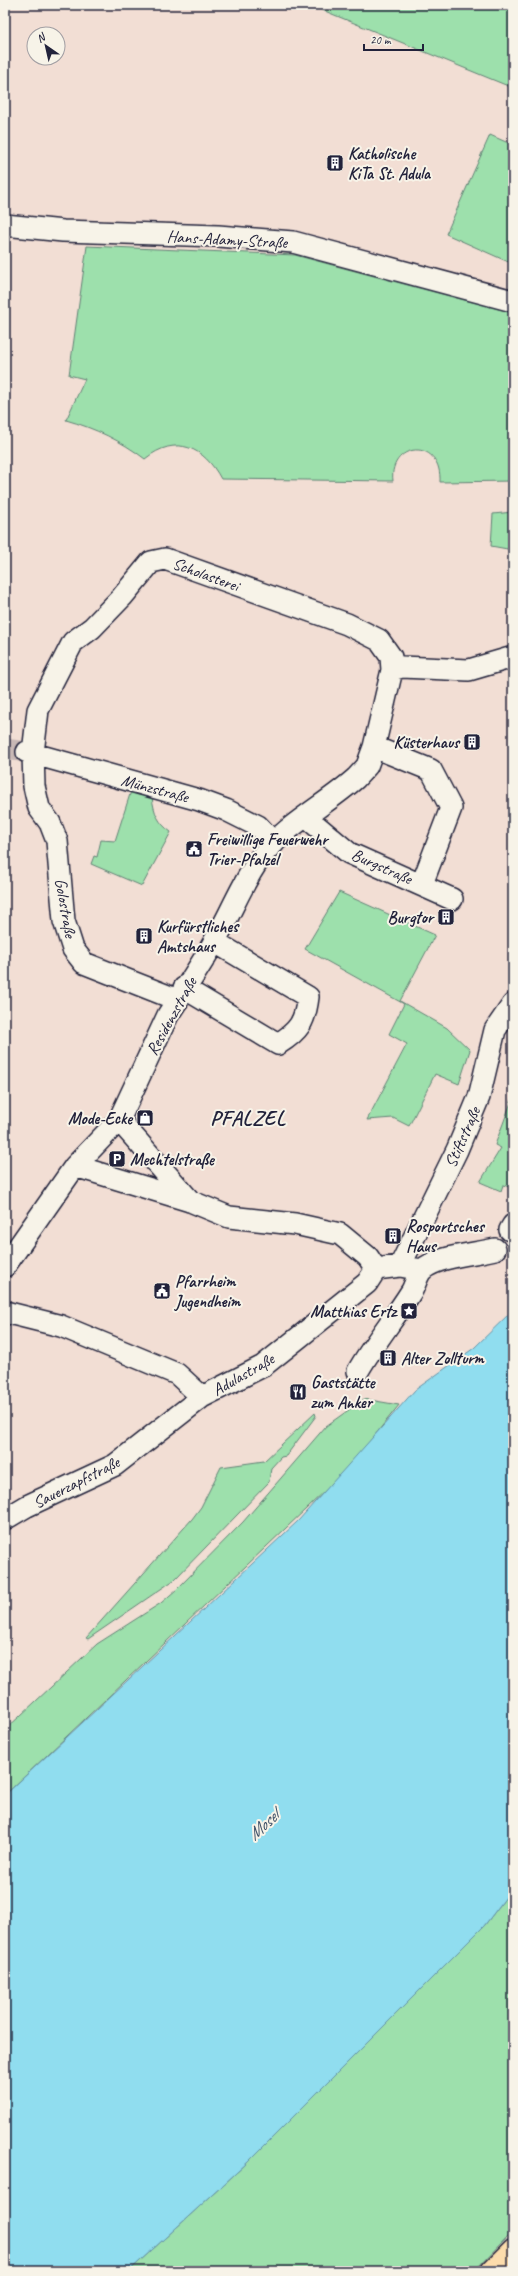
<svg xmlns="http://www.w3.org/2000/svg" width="518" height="2276" font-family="Caveat,sans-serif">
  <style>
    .green { fill: #9de0ac; stroke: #608174 }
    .water { fill: #90ddef; stroke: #6492a7 }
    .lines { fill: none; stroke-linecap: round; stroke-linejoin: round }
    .minor-tunnel { stroke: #c8b8b5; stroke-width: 21; stroke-dasharray: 21 10; stroke-linecap: butt }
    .minor-casing { stroke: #22223b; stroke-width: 24 }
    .highway-casing { stroke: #22223b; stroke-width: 25 }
    .minor { stroke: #f7f3e8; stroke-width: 21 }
    .highway { stroke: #fcdcac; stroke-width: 22 }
    .labels { text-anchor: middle; stroke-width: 4; stroke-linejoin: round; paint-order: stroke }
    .poi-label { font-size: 17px; font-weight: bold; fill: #22223b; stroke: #f7f3e8; text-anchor: start }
    .street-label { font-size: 17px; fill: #22223b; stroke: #f7f3e8 }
    .water-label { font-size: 18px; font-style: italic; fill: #3e5168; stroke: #f7f3e8 }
    .district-label { font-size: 21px; font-weight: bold; letter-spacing: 1px; fill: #22223b; stroke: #f7f3e8 }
  </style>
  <rect width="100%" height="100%" fill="#f2ded4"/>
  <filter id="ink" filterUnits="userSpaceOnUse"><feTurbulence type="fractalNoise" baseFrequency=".025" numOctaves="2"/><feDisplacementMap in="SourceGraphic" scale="8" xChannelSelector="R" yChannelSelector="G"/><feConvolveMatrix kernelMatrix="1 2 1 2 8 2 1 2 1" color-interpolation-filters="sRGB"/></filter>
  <g filter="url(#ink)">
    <!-- green -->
    <path class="green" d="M310 5H513V88Z
      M490 135 513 145V264L446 234Z
      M87 246 295 255 513 313V481L440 482C442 436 388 443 393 481L221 479C204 447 176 434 145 459 122 441 94 428 66 420L85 379 69 375Z
      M513 512V550L491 546 493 514Z
      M131 791 152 797C154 813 158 823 171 832L142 886 91 864 94 856 97 857 101 840 115 841Z
      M339 892 435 935 400 1001 447 1028 470 1050 459 1084 435 1074 409 1126 393 1118 367 1120 407 1044 389 1034 404 1004 305 949Z
      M513 1097V1188L503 1185 501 1191 480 1182 501 1148 495 1145Z
      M364 1399 399 1405 346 1471 5 1795V1730L97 1644 161 1603 177 1589 243 1522 326 1426Z
      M315 1413 316 1416 286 1456 281 1457 271 1468 269 1482 174 1580 88 1639 86 1638 192 1519 201 1507 221 1467 264 1461Z
      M513 1888V2231L474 2271H129L248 2162 484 1926Z"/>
    <!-- water -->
    <path class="water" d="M513 1310V1888L484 1926 248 2162 129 2271H5V1795L298 1521 415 1390 474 1348Z"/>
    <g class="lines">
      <!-- minor-tunnel -->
      <path class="minor-tunnel" d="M5 749 27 752"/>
      <!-- minor casing -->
      <g class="minor-casing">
        <path id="minor" d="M5 225 63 231 218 236 293 242 513 301
          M392 670 402 667 469 670 513 657
          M374 747 431 770 451 808 422 884
          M27 752 199 800 226 810 258 826 274 843
          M306 817 349 853 452 899
          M184 988 278 1044C299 1031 305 1022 308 997L215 942
          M119 1120 190 1201
          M75 1166 190 1201 229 1217 295 1224 340 1234 368 1257 376 1269
          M510 1230 513 1225
          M5 1266 75 1166 119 1120 168 1015C184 990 201 966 215 940 231 914 242 882 261 857 285 825 326 805 356 778L367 766 374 747 392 670 391 657 379 640 347 624 165 559 151 562 122 597 92 628 73 642 38 710 33 753 34 786 39 808 50 823 57 841 64 921 73 949 84 963 178 1000
          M400 1266 457 1150 479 1097 495 1030 513 1004
          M5 1312 61 1326 177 1374 202 1397 263 1366 367 1283 376 1269 400 1266 422 1270
          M358 1371C374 1343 394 1319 411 1292 415 1286 417 1275 422 1270 437 1256 476 1254 495 1249
          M5 1519 27 1506 115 1465 202 1397"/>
      </g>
      <!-- highway casing -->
      <g class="highway-casing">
        <path id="highway" d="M492 2271 513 2250"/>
      </g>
      <!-- minor -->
      <use href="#minor" class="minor"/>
      <!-- highway -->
      <use href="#highway" class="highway"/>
    </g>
  </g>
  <!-- icons -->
  <defs>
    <g id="building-square" transform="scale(0.9)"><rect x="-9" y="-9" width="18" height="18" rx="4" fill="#22223b" stroke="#f7f3e8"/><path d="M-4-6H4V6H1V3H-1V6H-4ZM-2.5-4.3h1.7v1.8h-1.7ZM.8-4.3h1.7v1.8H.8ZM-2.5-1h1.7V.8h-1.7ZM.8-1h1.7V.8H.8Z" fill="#fff"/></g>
    <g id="civic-square" transform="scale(0.9)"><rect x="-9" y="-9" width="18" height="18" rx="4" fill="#22223b" stroke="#f7f3e8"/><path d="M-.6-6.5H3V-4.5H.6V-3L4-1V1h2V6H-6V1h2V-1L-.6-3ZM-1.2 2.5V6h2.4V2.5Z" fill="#fff"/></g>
    <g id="shop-square" transform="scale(0.9)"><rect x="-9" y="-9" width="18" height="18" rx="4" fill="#22223b" stroke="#f7f3e8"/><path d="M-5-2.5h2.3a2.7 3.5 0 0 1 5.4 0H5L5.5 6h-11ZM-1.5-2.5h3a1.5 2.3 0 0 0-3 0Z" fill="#fff"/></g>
    <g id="parking-square" transform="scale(0.9)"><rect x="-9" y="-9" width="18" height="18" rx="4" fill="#22223b" stroke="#f7f3e8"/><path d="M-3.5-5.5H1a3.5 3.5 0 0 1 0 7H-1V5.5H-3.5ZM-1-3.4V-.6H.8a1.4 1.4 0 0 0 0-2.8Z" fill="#fff"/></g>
    <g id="sight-square" transform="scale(0.9)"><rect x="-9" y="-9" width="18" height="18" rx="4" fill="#22223b" stroke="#f7f3e8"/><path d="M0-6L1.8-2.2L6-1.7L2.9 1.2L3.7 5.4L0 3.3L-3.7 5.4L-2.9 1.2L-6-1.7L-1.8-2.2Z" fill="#fff"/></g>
    <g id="restaurant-square" transform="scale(0.9)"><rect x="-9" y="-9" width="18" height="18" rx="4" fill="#22223b" stroke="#f7f3e8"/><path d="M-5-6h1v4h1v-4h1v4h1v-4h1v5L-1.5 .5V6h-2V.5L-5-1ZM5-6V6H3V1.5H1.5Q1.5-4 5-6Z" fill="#fff"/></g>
  </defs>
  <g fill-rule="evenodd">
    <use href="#building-square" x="335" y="163"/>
    <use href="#building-square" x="472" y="742"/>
    <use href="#civic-square" x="194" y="849"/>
    <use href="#building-square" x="446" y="917"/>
    <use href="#building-square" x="144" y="936"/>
    <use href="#shop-square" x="145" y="1118"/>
    <use href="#parking-square" x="117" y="1159"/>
    <use href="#building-square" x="393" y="1236"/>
    <use href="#civic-square" x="162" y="1291"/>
    <use href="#sight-square" x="409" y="1311"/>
    <use href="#building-square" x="388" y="1358"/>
    <use href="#restaurant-square" x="298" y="1392"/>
  </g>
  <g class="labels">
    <!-- poi labels -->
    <g class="poi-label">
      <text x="348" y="159">Katholische<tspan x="348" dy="20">KiTa St. Adula</tspan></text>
      <text x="459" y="748" text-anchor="end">Küsterhaus</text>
      <text x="207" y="845">Freiwillige Feuerwehr<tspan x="207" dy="20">Trier-Pfalzel</tspan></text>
      <text x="433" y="923" text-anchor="end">Burgtor</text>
      <text x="157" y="932">Kurfürstliches<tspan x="157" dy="20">Amtshaus</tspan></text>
      <text x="132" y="1124" text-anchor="end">Mode-Ecke</text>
      <text x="130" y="1165">Mechtelstraße</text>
      <text x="406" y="1232">Rosportsches<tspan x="406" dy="20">Haus</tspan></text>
      <text x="175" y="1287">Pfarrheim<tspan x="175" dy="20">Jugendheim</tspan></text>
      <text x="396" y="1317" text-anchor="end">Matthias Ertz</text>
      <text x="401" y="1364">Alter Zollturm</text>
      <text x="311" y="1388">Gaststätte<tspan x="311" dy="20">zum Anker</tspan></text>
    </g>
    <!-- street labels -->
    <g class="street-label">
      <text transform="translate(227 239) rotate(3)" y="6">Hans-Adamy-Straße</text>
      <text transform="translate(206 574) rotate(20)" y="6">Scholasterei</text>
      <text transform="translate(155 788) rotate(15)" y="6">Münzstraße</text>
      <text transform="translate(382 866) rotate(24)" y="6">Burgstraße</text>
      <text transform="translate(66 908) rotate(80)" y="6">Golostraße</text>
      <text transform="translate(171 1016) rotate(-61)" y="6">Residenzstraße</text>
      <text transform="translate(462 1137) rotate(-66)" y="6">Stiftstraße</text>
      <text transform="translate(243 1374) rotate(-30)" y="6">Adulastraße</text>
      <text transform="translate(76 1482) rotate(-27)" y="6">Sauerzapfstraße</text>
    </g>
    <!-- water labels -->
    <g class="water-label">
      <text transform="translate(263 1825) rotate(-43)" y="6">Mosel</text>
    </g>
    <!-- district labels -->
    <g class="district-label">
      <text x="248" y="1125">PFALZEL</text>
    </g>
  </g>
  <!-- margin -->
  <rect width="518" height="2276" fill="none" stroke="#f7f3e8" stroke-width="20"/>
  <rect x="10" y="10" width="498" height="2256" fill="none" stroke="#22223b" stroke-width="1.5" filter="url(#ink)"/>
  <!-- north arrow -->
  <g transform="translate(46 46) rotate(326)"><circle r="19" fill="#f7f3e8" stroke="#a29fa3"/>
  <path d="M0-3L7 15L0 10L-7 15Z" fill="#22223b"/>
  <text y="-6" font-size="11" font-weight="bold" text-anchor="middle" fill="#22223b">N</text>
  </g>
  <!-- scale -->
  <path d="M364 44v6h59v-6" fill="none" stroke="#22223b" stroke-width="2"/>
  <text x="370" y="44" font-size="12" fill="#22223b" stroke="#f7f3e8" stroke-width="3" paint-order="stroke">20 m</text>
</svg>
